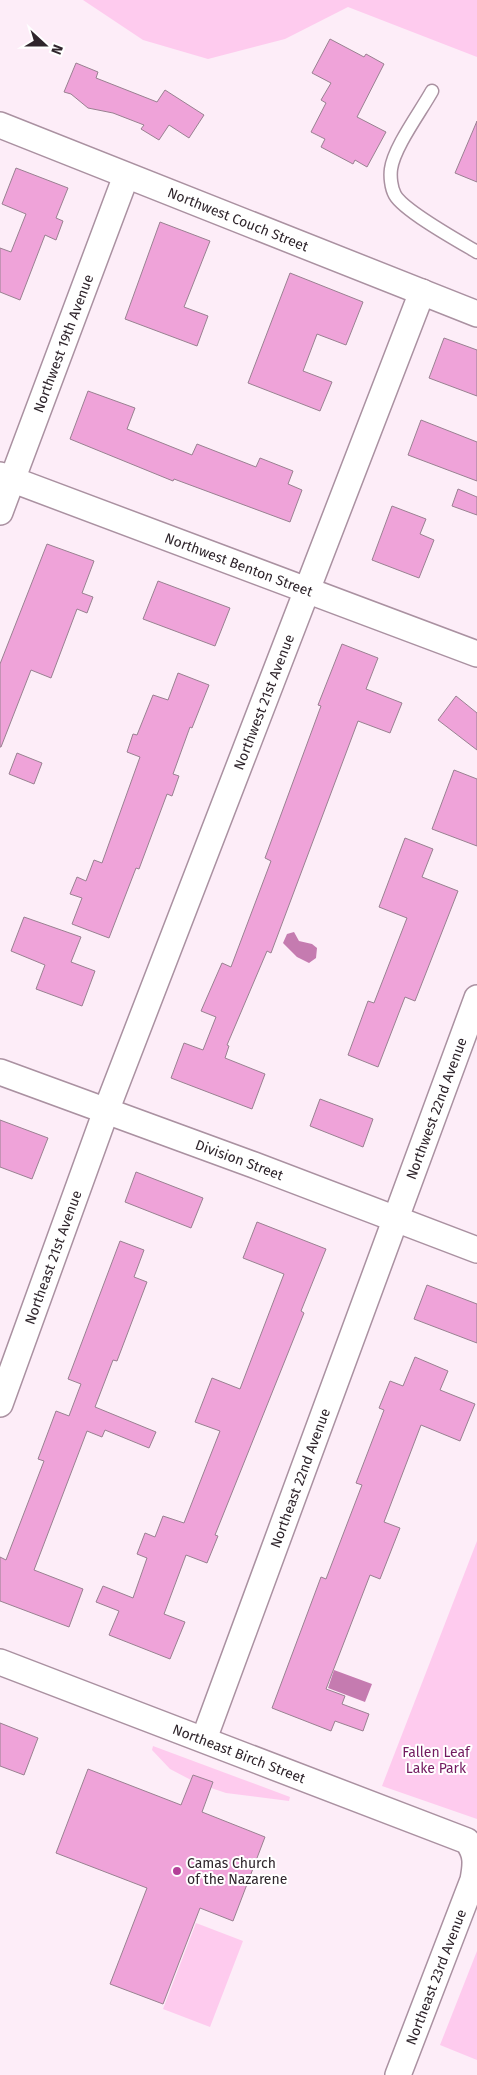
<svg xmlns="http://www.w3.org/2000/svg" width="477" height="2075" font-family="'Fira Sans',sans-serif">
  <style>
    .green { fill: #fecbee }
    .water { fill: #c57bb0 }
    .building { fill: #efa3d9; stroke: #998191 }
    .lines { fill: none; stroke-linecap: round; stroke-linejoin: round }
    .lane-casing { stroke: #aa91a1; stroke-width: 15 }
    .street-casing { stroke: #aa91a1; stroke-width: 28 }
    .lane { stroke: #fff; stroke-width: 12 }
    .street { stroke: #fff; stroke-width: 25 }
    .poi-dot { fill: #b33f98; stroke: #fff; stroke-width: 2 }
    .labels { text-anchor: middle; stroke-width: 4; stroke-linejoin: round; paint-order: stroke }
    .street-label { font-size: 14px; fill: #2f252c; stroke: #fff }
    .park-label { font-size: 14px; fill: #721a5f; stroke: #fff }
    .poi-label { font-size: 14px; fill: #2f252c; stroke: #fff; text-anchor: start }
  </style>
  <rect width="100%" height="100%" fill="#fdedf8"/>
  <!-- green -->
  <path class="green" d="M83 0H477V57L348 7 285 39 208 59 143 40Z
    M477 1541V1819L382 1786Z
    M153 1746 290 1797 289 1801 226 1793 211 1788 213 1782 193 1775 191 1780 170 1769 152 1750Z
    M196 1923 243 1941 210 2027 163 2009Z
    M477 1951V2060L440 2045Z"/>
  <!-- water -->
  <path class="water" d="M294 932 299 941 312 944 317 948 316 958 309 963 297 957 283 943 287 934Z
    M334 1670 372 1684 365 1702 328 1688Z"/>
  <!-- building -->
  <path class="building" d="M330 39 364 57 366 54 384 64 357 117 386 132 367 167 355 160 353 164 321 147 325 139 311 132 326 103 321 100 331 83 312 73Z
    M76 63 98 72 96 78 157 102 165 90 204 115 189 138 169 125 159 140 141 129 144 125 113 113 88 108 71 94 64 92Z
    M477 121V182L455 173Z
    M16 168 68 188 56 218 63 221 56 240 45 235 20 300 0 292V248L11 252 26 214 2 204Z
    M160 222 210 241 184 307 208 316 197 346 125 319Z
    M290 273 363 302 346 345 317 334 303 371 332 382 320 411 248 383Z
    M444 338 477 350V396L429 378Z
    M88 391 135 408 127 429 192 455 197 444 256 467 260 458 293 471 288 484 302 490 290 522 174 479 173 481 70 439Z
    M421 420 477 442V481L408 455Z
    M458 489 477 497V515L452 506Z
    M392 506 426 519 420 534 434 540 419 578 372 560Z
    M47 544 94 561 82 593 93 597 87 613 77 609 51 678 31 670 1 747H0V664Z
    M158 581 230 608 215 646 143 619Z
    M342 644 378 658 366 689 402 703 390 733 358 721 271 953 267 951 227 1045 229 1046 225 1058 265 1074 252 1109 171 1078 184 1043 203 1050 216 1017 201 1011 222 963 231 967 271 861 265 858 321 706 318 705Z
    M178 673 209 685 192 728 190 727 173 774 179 776 172 796 167 794 139 869 136 868 109 938 72 924 82 898 70 894 77 877 86 881 94 860 102 863 140 757 127 752 133 734 137 735 153 695 168 700Z
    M456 696 477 713V750L438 720Z
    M17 753 42 763 34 784 9 774Z
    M454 770 477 779V846L432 829Z
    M405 838 433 849 422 877 458 891 415 1001 405 997 378 1067 348 1055 368 1001 374 1003 407 918 379 907Z
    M24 917 81 937 71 962 95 971 82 1006 36 989 45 965 11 951Z
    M320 1099 373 1119 363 1147 310 1126Z
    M0 1120 48 1138 32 1179 0 1167Z
    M136 1172 203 1198 191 1228 125 1202Z
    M257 1222 326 1249 301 1311 304 1313 215 1535 218 1536 207 1563 186 1555 164 1614 185 1622 170 1659 109 1635 119 1611 96 1602 103 1586 133 1598 147 1558 137 1554 145 1533 155 1537 163 1516 184 1523 220 1431 195 1422 212 1378 240 1389 284 1274 243 1258Z
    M120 1241 144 1250 134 1277 147 1282 117 1361 113 1360 95 1407 156 1432 149 1448 105 1430 102 1437 87 1431 34 1570 83 1589 69 1627 0 1601V1557L6 1560 44 1461 38 1459 56 1411 69 1416 81 1384 68 1379Z
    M427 1285 477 1304V1343L414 1319Z
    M415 1357 448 1371 440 1390 475 1404 460 1441 421 1425 384 1522 400 1528 380 1579 370 1575 326 1689 345 1696 342 1704 369 1714 363 1731 335 1721 331 1731 272 1708 321 1577 326 1579 362 1485 356 1483 384 1410 379 1408 390 1381 403 1386Z
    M0 1723 38 1738 24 1775 0 1766Z
    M88 1769 181 1805 193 1775 213 1782 202 1812 265 1837 233 1921 200 1908 163 2004 110 1984 147 1888 56 1853Z"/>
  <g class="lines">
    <!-- lane casing -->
    <g class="lane-casing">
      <path id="lane" d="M432 91C421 111 394 147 391 169 390 176 391 188 395 195 404 211 460 242 477 252"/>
    </g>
    <!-- street casing -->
    <g class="street-casing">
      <g id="street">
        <path id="s1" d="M0 125 477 314"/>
        <path id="s2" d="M0 475 477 654"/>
        <path id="s3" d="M0 512 126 176"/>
        <path id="s4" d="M0 1072 254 1165 477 1250"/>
        <path id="s5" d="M0 1404 106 1111 422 292"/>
        <path id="s6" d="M0 1662 467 1841C477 1854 476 1864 473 1880L398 2075"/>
        <path id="s7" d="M204 1739 477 998"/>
      </g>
    </g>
    <!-- lane -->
    <use href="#lane" class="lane"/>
    <!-- street -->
    <use href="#street" class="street"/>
  </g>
  <!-- markers -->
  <circle class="poi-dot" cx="177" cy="1871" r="5"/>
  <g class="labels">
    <!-- street labels -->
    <g class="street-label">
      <text dy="5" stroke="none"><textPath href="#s1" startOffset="256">Northwest Couch Street</textPath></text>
      <text dy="5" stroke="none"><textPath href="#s3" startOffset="180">Northwest 19th Avenue</textPath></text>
      <text dy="5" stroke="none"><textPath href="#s2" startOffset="255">Northwest Benton Street</textPath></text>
      <text dy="5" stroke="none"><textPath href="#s5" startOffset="750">Northwest 21st Avenue</textPath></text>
      <text dy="5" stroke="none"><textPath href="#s7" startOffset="672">Northwest 22nd Avenue</textPath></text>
      <text dy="5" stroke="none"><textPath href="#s4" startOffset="255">Division Street</textPath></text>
      <text dy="5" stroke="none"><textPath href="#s5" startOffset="156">Northeast 21st Avenue</textPath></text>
      <text dy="5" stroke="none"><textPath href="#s7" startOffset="278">Northeast 22nd Avenue</textPath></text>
      <text dy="5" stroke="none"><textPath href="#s6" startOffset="256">Northeast Birch Street</textPath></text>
      <text transform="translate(436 1977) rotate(-69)" y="5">Northeast 23rd Avenue</text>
    </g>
    <!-- park labels -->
    <g class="park-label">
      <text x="436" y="1757">Fallen Leaf<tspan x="436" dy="16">Lake Park</tspan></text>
    </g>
    <!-- poi labels -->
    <g class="poi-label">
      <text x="187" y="1868">Camas Church<tspan x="187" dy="16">of the Nazarene</tspan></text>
    </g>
  </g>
  <!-- north arrow -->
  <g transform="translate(45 45) rotate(111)" stroke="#ffffff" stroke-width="4" paint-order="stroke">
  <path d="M0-4L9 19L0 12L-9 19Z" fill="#2f252c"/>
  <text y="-8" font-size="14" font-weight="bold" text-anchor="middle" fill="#2f252c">N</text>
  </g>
</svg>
